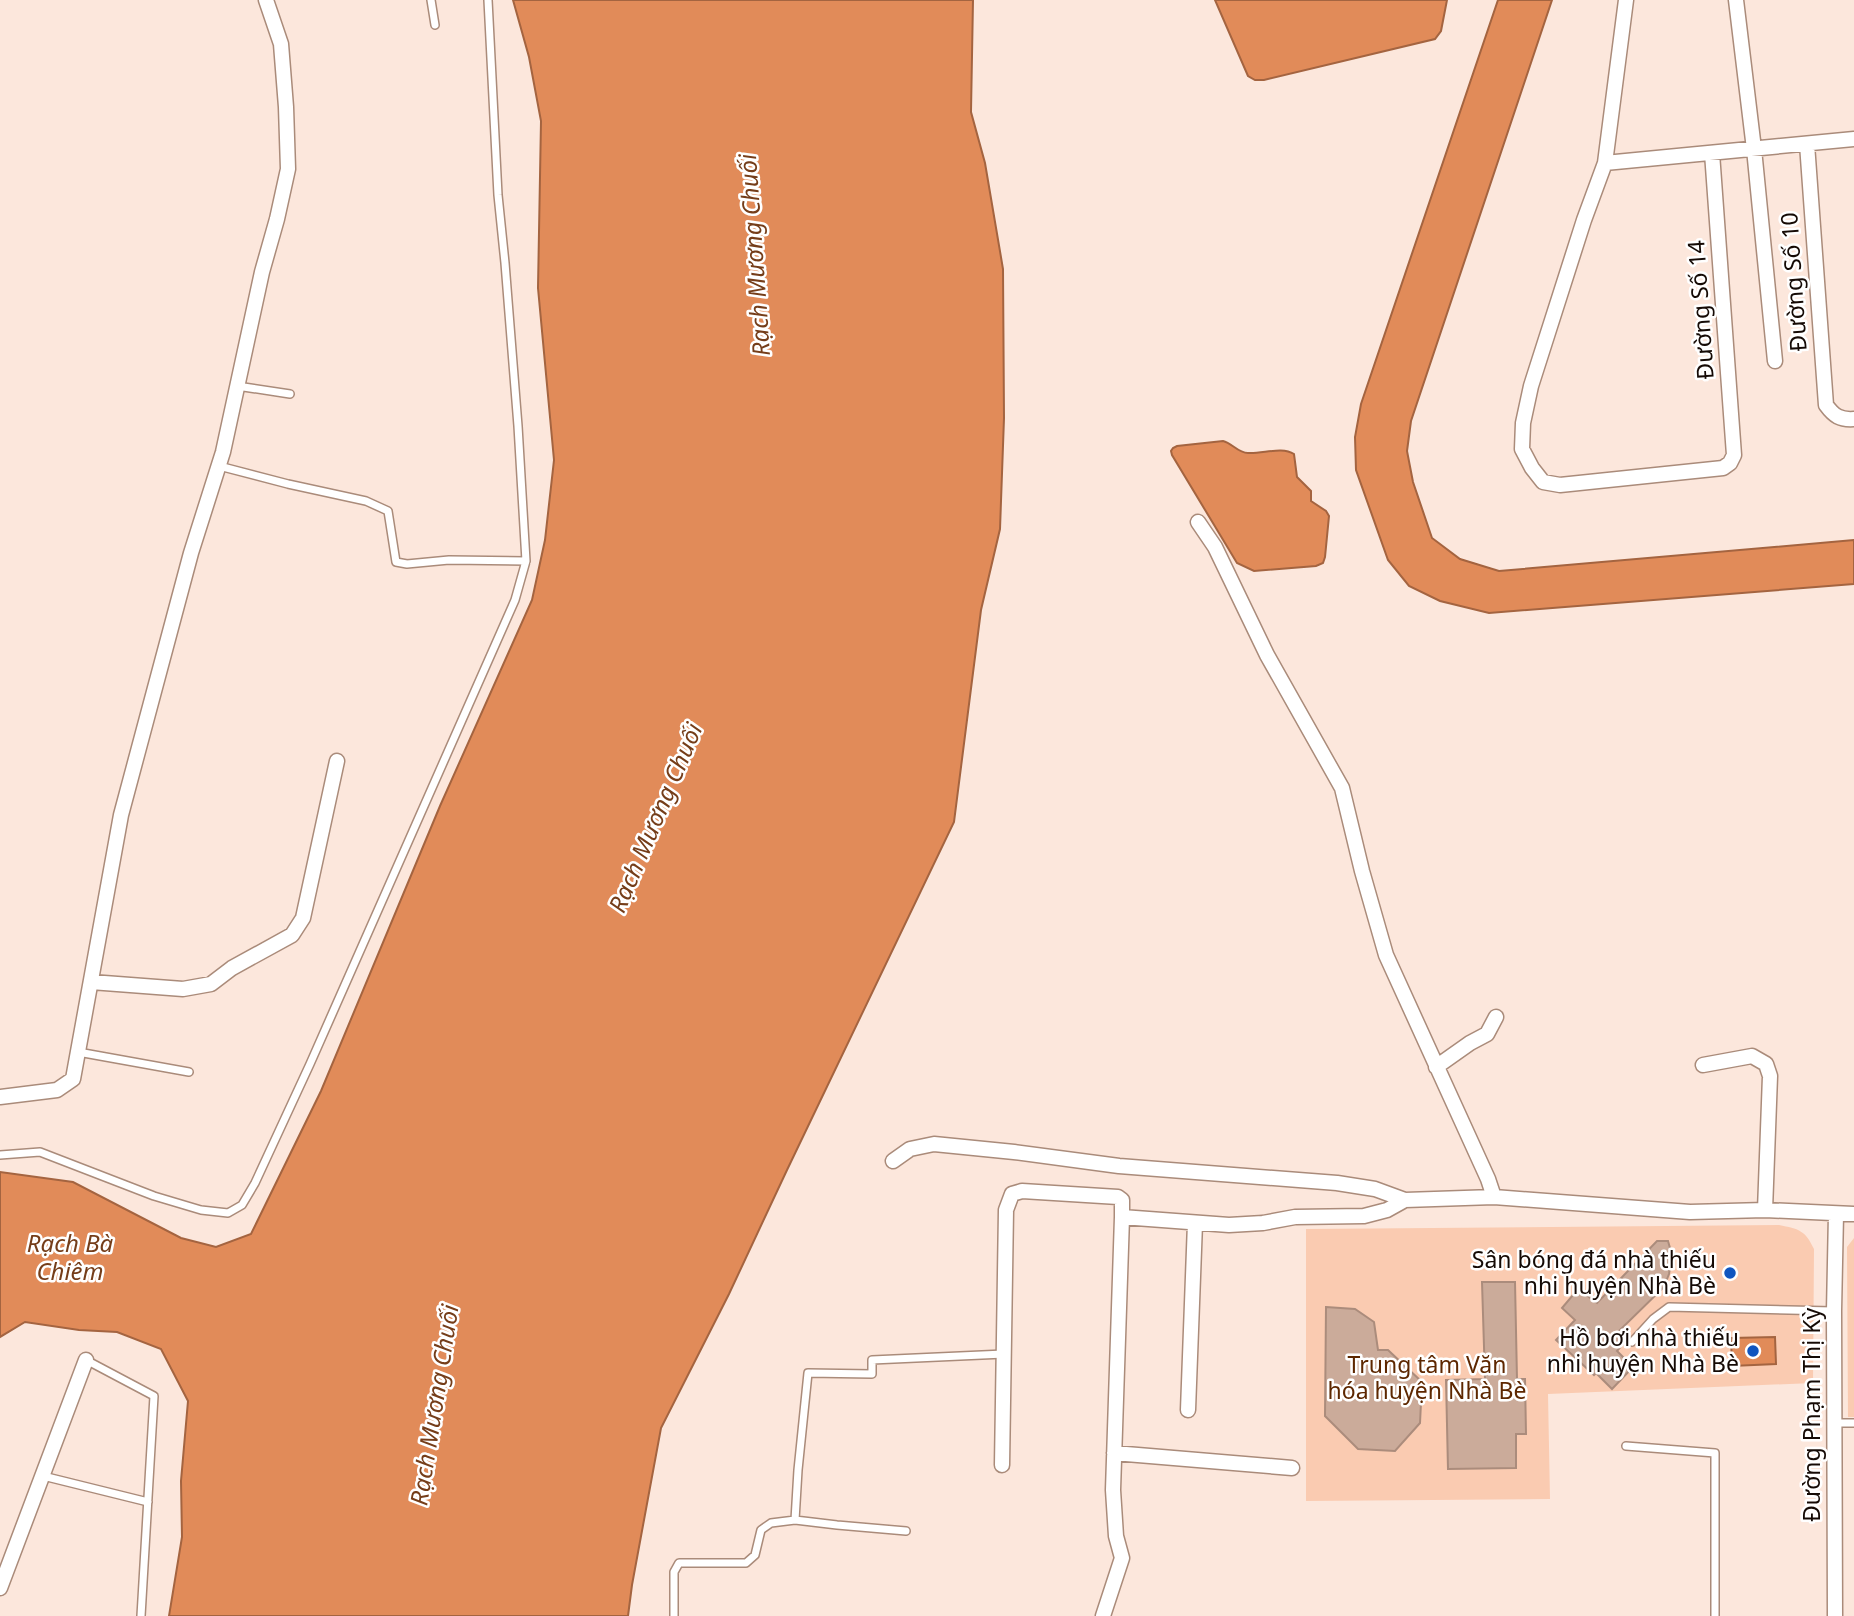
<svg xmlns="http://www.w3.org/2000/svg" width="1854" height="1616" font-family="'Noto Sans',sans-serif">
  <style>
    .green { fill: #facbb1 }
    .water { fill: #e18b59; stroke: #a46440; stroke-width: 2 }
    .building { fill: #cbab9a; stroke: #ab8c7c; stroke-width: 2 }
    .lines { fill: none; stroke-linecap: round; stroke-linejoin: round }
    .lane-casing { stroke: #aa8b7a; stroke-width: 10 }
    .street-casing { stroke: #aa8b7a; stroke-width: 17 }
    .lane { stroke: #fff; stroke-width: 7 }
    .street { stroke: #fff; stroke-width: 14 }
    .poi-dot { fill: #1055bf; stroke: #fff; stroke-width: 2.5 }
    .labels { text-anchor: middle; stroke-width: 5; stroke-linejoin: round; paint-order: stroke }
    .street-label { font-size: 23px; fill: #150a05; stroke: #fff }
    .poi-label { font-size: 23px; fill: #150a05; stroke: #fff; text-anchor: end }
    .park-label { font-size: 23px; fill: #5d2700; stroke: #fff }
    .water-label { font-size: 24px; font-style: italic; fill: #753d19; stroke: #fff }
  </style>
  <rect width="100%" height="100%" fill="#fce7dc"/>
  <!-- green -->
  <path class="green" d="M1779 1225C1799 1229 1805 1230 1814 1249L1813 1383 1548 1394 1550 1499 1306 1501V1229Z
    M1854 1238V1417H1848L1847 1247Z"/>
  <!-- water -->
  <path class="water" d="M513 0H973L971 112 985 163 1003 269 1004 418 1000 529 981 610 954 822 787 1170 729 1294 661 1428 632 1585 628 1616H169L182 1537 181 1481 188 1401 161 1349 117 1332 79 1330 25 1322 0 1337V1172L73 1182 181 1238 216 1247 251 1234 321 1091 440 806 532 600 545 540 554 460 538 288 541 121 529 57Z
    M1215 0H1447L1441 31 1435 39 1264 80H1255L1248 76Z
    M1498 0H1552L1411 421 1407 451 1413 482 1432 538 1460 559 1499 571 1854 540V584L1489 613 1440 601 1409 586 1388 560 1356 470 1355 437 1361 404Z
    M1223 441C1232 443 1238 453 1248 453 1263 454 1282 446 1294 454L1297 477 1311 491V501L1326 511 1329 516 1325 557 1323 563 1316 566 1254 571 1237 563 1172 455 1171 451 1173 448 1177 446Z
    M1775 1337 1776 1364 1732 1366 1731 1338Z"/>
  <!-- building -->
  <path class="building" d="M1657 1241H1668L1672 1255 1669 1274 1664 1287 1619 1331 1627 1339 1617 1351 1633 1367 1612 1389 1596 1373 1594 1375 1556 1340 1575 1320 1562 1308 1578 1289 1597 1303Z
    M1482 1282H1515L1517 1379H1525L1526 1434H1516V1468L1448 1469 1446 1380 1485 1379Z
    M1326 1307 1355 1309 1374 1322 1378 1350H1388L1422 1382 1420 1423 1395 1451 1358 1449 1325 1416Z"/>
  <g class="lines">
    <!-- lane casing -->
    <g class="lane-casing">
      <path id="lane" d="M431 0 435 25
        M237 386 290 394
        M219 466 288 484 366 501 388 511 396 562 407 564 449 560 526 561
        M78 1052 189 1072
        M0 1155 40 1152 154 1196 201 1210 228 1213 242 1205 255 1183 310 1064 515 600 526 561 518 426 505 263 498 195 488 0
        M1632 1342 1653 1319 1669 1307 1833 1311
        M86 1360 154 1396 141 1616
        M1835 1423H1854
        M1626 1446 1715 1453V1616
        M43 1476 148 1502
        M906 1531 837 1525 795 1520 798 1470 808 1373 872 1374V1360L1004 1354
        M674 1616V1572L679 1563H746L755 1555 761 1530 771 1523 795 1520"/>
    </g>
    <!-- street casing -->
    <g class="street-casing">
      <path id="street" d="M1626 0 1605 163 1584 220 1531 386 1523 423 1522 449 1532 468 1543 482 1560 485 1723 468 1730 463 1734 455 1712 153
        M1736 0 1754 149 1775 361
        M1807 144 1826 405C1834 416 1840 420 1854 419
        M1605 163 1854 139
        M1198 522 1215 547 1267 655 1342 788 1362 871 1386 955 1488 1179 1494 1197
        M91 982 183 989 211 984 232 968 292 935 303 918 337 761
        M1703 1065 1752 1056 1766 1064 1770 1076 1765 1210
        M1436 1067 1470 1043 1487 1034 1496 1017
        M0 1097 57 1090 73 1079 121 815 191 553 223 452 262 272 277 219 288 169 286 107 281 44 266 0
        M893 1161 910 1149 934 1144 1014 1152 1119 1166 1337 1183 1375 1189 1405 1200
        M1188 1410 1195 1223
        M1114 1453 1292 1468
        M1002 1465 1006 1210 1012 1194 1022 1191 1118 1197 1122 1200V1217L1229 1225 1263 1223 1295 1217 1364 1216 1387 1210 1405 1200 1494 1197 1690 1212 1765 1210 1854 1214
        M0 1588 86 1360
        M1103 1616 1122 1558 1116 1536 1113 1490 1122 1217
        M1835 1616 1834 1311 1836 1214"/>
    </g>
    <!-- lane -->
    <use href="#lane" class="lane"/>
    <!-- street -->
    <use href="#street" class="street"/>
  </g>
  <!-- markers -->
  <g class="poi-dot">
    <circle cx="1730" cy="1273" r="7"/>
    <circle cx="1753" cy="1351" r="7"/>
  </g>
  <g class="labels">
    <!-- street labels -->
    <g class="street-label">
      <text transform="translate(1794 282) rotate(-94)" y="8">Đường Số 10</text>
      <text transform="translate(1701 310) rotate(-94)" y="8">Đường Số 14</text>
      <text transform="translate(1812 1415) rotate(-90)" y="8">Đường Phạm Thị Kỳ</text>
    </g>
    <!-- poi labels -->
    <g class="poi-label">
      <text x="1716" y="1268">Sân bóng đá nhà thiếu<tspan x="1716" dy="26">nhi huyện Nhà Bè</tspan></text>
      <text x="1739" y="1346">Hồ bơi nhà thiếu<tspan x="1739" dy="26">nhi huyện Nhà Bè</tspan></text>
    </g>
    <!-- park labels -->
    <g class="park-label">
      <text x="1427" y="1373">Trung tâm Văn<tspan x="1427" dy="26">hóa huyện Nhà Bè</tspan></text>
    </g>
    <!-- water labels -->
    <g class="water-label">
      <text transform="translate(755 255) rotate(-94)" y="8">Rạch Mương Chuối</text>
      <text transform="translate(656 818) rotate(-67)" y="8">Rạch Mương Chuối</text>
      <text x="70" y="1252">Rạch Bà<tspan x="70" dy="28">Chiêm</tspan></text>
      <text transform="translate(435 1405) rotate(-81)" y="8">Rạch Mương Chuối</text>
    </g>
  </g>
</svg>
